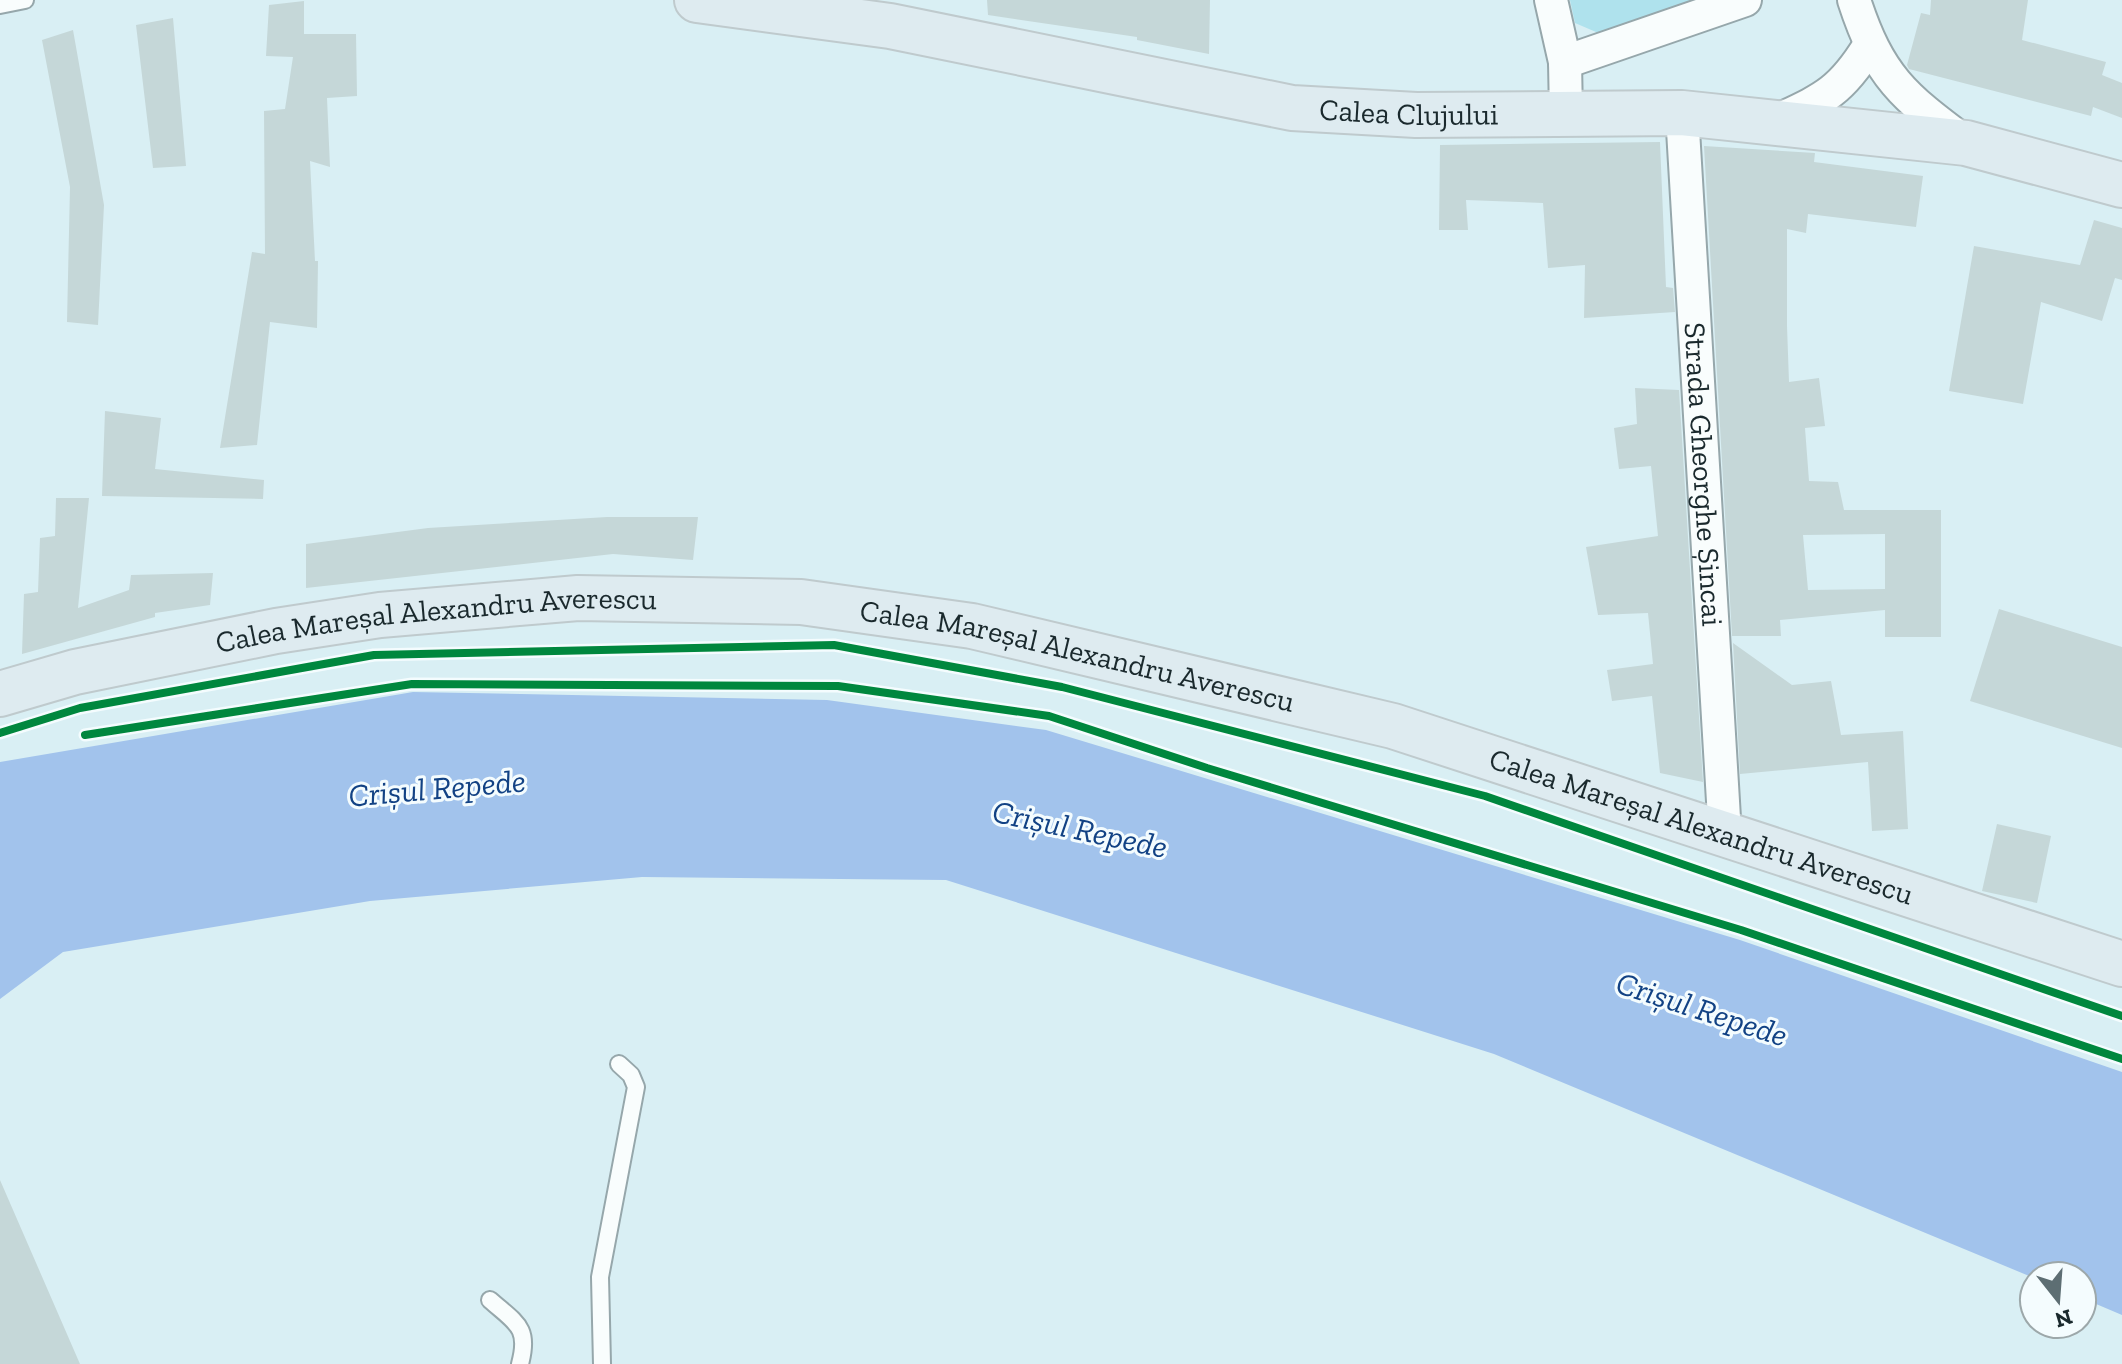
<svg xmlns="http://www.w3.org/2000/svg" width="2122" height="1364" font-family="'Zilla Slab',serif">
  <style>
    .green { fill: #afe2ed }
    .water { fill: #a2c3ec }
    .building { fill: #c5d7d8; fill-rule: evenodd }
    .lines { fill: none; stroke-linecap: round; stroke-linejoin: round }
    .lane-casing { stroke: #96a7ab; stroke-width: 20 }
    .street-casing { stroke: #96a7ab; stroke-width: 36 }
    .primary-casing { stroke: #bfcacd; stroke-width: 48 }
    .lane { stroke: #f9fdfd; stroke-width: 16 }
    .street { stroke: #f9fdfd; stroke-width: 32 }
    .primary { stroke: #deebf0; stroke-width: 44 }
    .cycleway-casing { stroke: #f4fcfe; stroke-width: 13 }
    .cycleway { stroke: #00873e; stroke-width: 8 }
    .labels { text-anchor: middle; stroke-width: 6; stroke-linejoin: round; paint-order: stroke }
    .street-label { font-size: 30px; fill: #1a292d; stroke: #f4fcfe }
    .water-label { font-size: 32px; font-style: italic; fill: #124284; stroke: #f4fcfe }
  </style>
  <rect width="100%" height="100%" fill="#d9eff4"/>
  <!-- green -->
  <path class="green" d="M1570 0H1691L1610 38 1575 23Z"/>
  <!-- water -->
  <path class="water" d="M413 692 827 700 1046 730 1740 940 2122 1072V1315L2082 1298V1276L2034 1278 1494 1054 946 880 642 877 370 901 63 952 0 999V762Z"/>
  <!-- building -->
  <path class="building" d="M987 0H1210L1209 54 1137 40V37L988 15Z
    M1931 0H2028L2022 40 2106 62 2102 75 2122 83V118L2093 107 2091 116 1909 69 1907 65 1921 13 1930 15Z
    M304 1V34H356L357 96 327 98 330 167 310 161 315 261H318L317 328 270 322 257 445 220 448 252 252 265 254 264 111 285 109 293 57 266 56 269 5Z
    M173 18 186 166 153 168 136 25Z
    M73 30 104 205 98 325 67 322 70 187 42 40Z
    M1660 142 1666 287 1673 288 1675 312 1584 318 1585 265 1548 268 1543 203 1466 200 1468 230H1439L1440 145Z
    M1704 146 1815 153 1814 162 1923 176 1916 227 1808 214 1806 233 1787 229V326L1789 382 1819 378 1825 426 1805 428 1809 481 1838 482 1844 510H1941V637H1885V610L1780 620 1781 636H1732ZM1885 534V589L1808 590 1803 535Z
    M2094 220 2122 228V280L2115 278 2102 321 2041 302 2023 404 1949 391 1974 246 2080 265Z
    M1635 388 1679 390 1703 782 1660 773 1652 696 1612 701 1607 670 1653 664 1648 613 1598 615 1586 547 1658 536 1651 466 1619 469 1614 428 1637 424Z
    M105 411 161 418 155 469 264 480 263 499 102 496Z
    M56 498H89L78 608 129 590 131 575 213 573 210 605 155 613V617L22 654 24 594 38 592 40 538 55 536Z
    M607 517H698L693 560 613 554 306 588V544L428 528Z
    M1999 609 2122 647V748L1970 701Z
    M1733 643 1792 685 1831 681 1841 735 1903 731 1908 829 1872 831 1868 762 1740 774Z
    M1997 824 2051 836 2037 903 1982 891Z
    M0 1180 80 1364H0Z"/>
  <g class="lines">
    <!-- lane casing -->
    <g class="lane-casing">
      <path id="lane" d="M0 5 25 0
        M490 1300C516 1323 530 1327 520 1364
        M602 1364 600 1277 636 1087 631 1075 619 1064"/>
    </g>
    <!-- street casing -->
    <g class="street-casing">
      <g id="street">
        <path d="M1551 0 1565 62 1566 114"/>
        <path d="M1854 0C1879 77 1903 96 1966 143"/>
        <path d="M1565 62 1745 0"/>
        <path id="s1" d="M1682 113 1725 835"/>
        <path d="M1774 122C1823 99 1840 93 1869 46"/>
      </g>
    </g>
    <!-- primary casing -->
    <g class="primary-casing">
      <g id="primary">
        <path id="s2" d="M697 0 890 26 1292 108 1416 115 1682 113 1966 143 2122 185"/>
        <path id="s3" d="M0 694 75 672 276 631 380 615 578 598 801 602 972 626 1393 726 2122 964"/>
      </g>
    </g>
    <!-- lane -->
    <use href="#lane" class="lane"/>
    <!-- street -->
    <use href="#street" class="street"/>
    <!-- primary -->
    <use href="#primary" class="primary"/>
    <!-- cycleway casing -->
    <g class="cycleway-casing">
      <path id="cycleway" d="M0 733 80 708 374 655 834 645 1062 687 1485 796 2122 1016
        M85 735 412 684 838 686 1049 716 1207 768 1741 930 2122 1059"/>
    </g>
    <!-- cycleway -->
    <use href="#cycleway" class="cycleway"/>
  </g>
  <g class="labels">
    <!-- street labels -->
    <g class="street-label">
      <text dy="10" stroke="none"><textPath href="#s2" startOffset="722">Calea Clujului</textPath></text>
      <text dy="10" stroke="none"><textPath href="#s1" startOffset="362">Strada Gheorghe Șincai</textPath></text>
      <text dy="10" stroke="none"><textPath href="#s3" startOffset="444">Calea Mareșal Alexandru Averescu</textPath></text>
      <text dy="10" stroke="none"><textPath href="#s3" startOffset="1092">Calea Mareșal Alexandru Averescu</textPath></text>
      <text dy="10" stroke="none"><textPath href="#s3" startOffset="1740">Calea Mareșal Alexandru Averescu</textPath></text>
    </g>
    <!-- water labels -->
    <g class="water-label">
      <text transform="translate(437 788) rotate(-5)" y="11">Crișul Repede</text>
      <text transform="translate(1080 829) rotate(12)" y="11">Crișul Repede</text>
      <text transform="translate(1702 1009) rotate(18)" y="11">Crișul Repede</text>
    </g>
  </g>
  <!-- north arrow -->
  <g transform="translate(2058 1300) rotate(163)"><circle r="38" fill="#f4fcfe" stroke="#9da8aa" stroke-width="2"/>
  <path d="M0-6L14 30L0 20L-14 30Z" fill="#5d6e73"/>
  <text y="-12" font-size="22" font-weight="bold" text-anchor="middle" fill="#1a292d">N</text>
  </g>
</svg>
